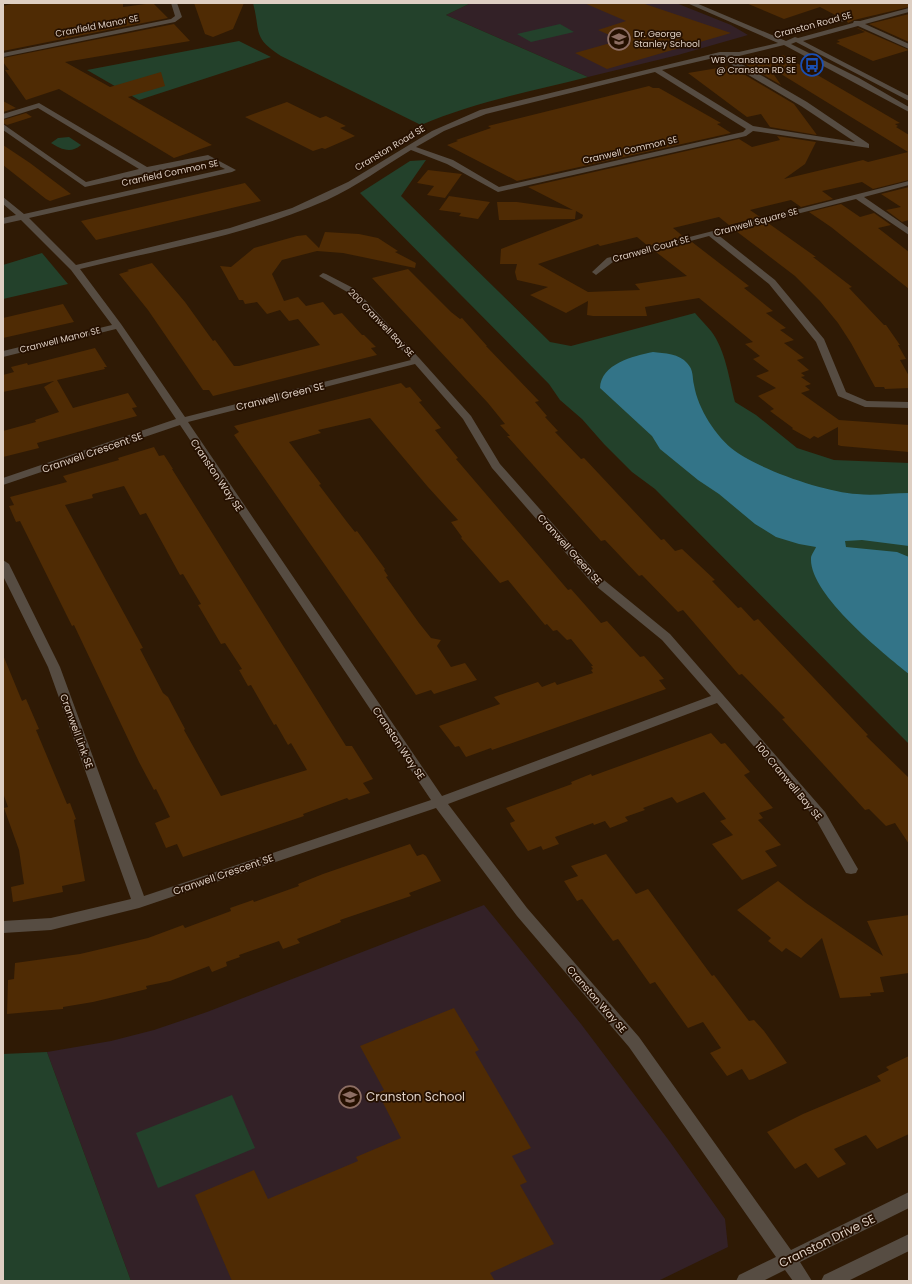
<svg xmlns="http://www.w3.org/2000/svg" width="912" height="1284" font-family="Poppins,sans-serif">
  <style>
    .education { fill: #332127 }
    .green { fill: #23412b }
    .water { fill: #337488 }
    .building { fill: #4f2b04; fill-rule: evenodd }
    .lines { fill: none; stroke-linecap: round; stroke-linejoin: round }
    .minor { fill: #564c42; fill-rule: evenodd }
    .labels { text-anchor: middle; stroke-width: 3.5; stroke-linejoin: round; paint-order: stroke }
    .far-street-label { font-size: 9px; fill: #decfc3; stroke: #251000 }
    .far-poi-label { font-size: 9px; fill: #decfc3; stroke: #251000; text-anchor: start }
    .street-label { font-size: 10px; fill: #decfc3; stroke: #251000 }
    .near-poi-label { font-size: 12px; fill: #decfc3; stroke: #251000; text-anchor: start }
    .near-street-label { font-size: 12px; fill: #decfc3; stroke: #251000 }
  </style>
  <rect width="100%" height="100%" fill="#2f1a05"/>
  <!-- education -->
  <path class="education" d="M471 3H676L731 25 748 35 678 55 588 77 446 15Z
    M484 905 581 1024 670 1142 725 1219 728 1247 658 1281H131L47 1052 111 1041 154 1030 207 1012Z"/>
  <!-- green -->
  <path class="green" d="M253 3H471L446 15 588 77C532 91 475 102 421 125L281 56C252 37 261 33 253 3Z
    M560 24 574 32 531 42 517 34Z
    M239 41 271 57 139 100 87 70Z
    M69 137 81 145C71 154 60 149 51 143L58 138Z
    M426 160 401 196 550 342 571 346 695 313C700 319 706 325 711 331 726 351 729 379 735 402L756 415 797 448 834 460 909 463V744L655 489 632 472 604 444 582 419 560 400 549 384 360 193 410 161Z
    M42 253 68 284 3 299V265Z
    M47 1052 131 1281H3V1054Z
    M232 1095 255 1148 158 1188 136 1133Z"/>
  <!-- water -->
  <path class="water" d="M653 352C664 353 680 354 687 363 694 370 692 377 694 385 698 409 716 437 735 451 761 470 825 492 857 494 874 496 892 493 909 493V546L862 540 845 541 846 547 897 552 909 557V674C883 653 809 594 811 558 811 555 815 550 816 547L799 544 776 537 755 524 719 494 698 480 660 449 652 436 600 388C601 364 633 356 653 352Z"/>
  <!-- building -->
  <path class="building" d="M15 3H123V7L153 3 168 18 3 51V6Z
    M194 3H244L233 29 213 37 205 34Z
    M584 3H642L731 33 607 69 575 53 621 40 598 30 626 21Z
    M746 3H909V7L854 20 848 23 845 18 839 17 820 7 784 19Z
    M909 14V42L869 24Z
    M174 24 190 41 65 62 110 87 161 72 165 86 128 97 212 145 174 158 59 89 26 100 5 70H9L3 62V58Z
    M857 28H858L909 50 873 61 836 43 840 42 837 40 865 32Z
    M783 55 900 123 895 124 898 126 896 127 909 135V180L873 189 862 182 822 191 833 199 801 207 791 200 750 210 760 217 729 225 719 217 673 228 684 237 648 246 637 237 600 246 598 244 538 264 588 292 640 290 635 284 687 276 656 252 692 242 749 286 744 288 773 311 766 313 786 328 780 330 794 340 784 343 804 358 797 360 809 370 801 373 805 376 801 377 811 384 805 386 810 390 801 393 839 420 909 425V452L841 446 838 445V427L818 438 814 436 810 439 792 429 793 428 770 411 774 409 758 396 776 388 756 376 769 371 753 359 760 356 745 344 753 342 699 298 645 307 647 316H593L587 315 588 301 566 313 530 295 548 287 517 280 515 272 517 264H500L501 249 582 218 583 215 576 211 575 219 499 220 497 202H517L573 210 528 187 739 139 752 147 780 140 777 136 816 142 805 164 784 179 863 160 868 162 908 152 768 66 781 85 743 63Z
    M730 66 794 104 817 135 770 127 761 114 747 117 688 73Z
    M649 86 653 88H659L721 123 717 124 731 133 517 181 447 145 458 141 456 140 491 128 488 126Z
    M3 101 16 108 3 112Z
    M287 102 320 118 326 116 346 126 340 128 355 136 325 149 322 148 313 151 245 117Z
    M26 113 32 117 7 125 3 123V120Z
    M3 145 30 163 71 194 50 201 46 199 3 165Z
    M428 170 462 174 445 198 427 195 434 186 417 183Z
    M245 183 261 201 96 240 81 221Z
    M909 187V220L902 222 886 210 901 207 881 194Z
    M449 196 490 202 478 219 459 216 461 213 439 210Z
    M841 204 860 217 874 213 891 225 878 228 909 252V289L831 227 809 212Z
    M768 223 816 257H813L852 287 849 288 884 325H886L900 345H898L906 359 900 360 909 376V388L885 389 884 387H875L851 343 838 323 820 301 795 276 736 231Z
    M325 232 359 234 378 238 398 251 395 252 416 263 415 268 343 253 317 251 282 260 272 274 284 301 298 297 306 306 323 302 334 315 342 313 362 335H364L376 347 371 348 377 355 213 396 209 390H203L148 310 119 274 129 271 127 270 152 263 185 302 213 341 215 340 234 366H239L320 345 298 319 289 321 280 310 267 314 257 302 245 304 243 300H239L220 266 231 267 254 248 297 236 306 235 319 248Z
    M408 269 451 312 460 319 462 318 487 346H486L539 401 535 402 547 416 545 417 558 431 555 432 581 459 584 458 661 540 664 539 675 551 682 549 715 580 712 581 738 608 741 607 754 621 758 619 868 735 866 736 909 778V844L895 823 886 826 869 809 865 810 782 719 785 718 742 674 739 675 683 610 678 612 642 575 639 576 605 540 601 541 507 436H510L500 425 505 424 488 403 372 278Z
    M63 304 74 322 3 338V318Z
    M95 348 107 367H104L105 369 57 380 73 408 128 393 137 407 132 408 137 416 37 443 39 448 3 457V431L36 422 35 420 59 412 44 387 54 381 3 392V375L14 372 11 367 27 363 28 365Z
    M401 383 406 388 410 387 422 401 419 402 441 428 435 430 458 458 456 459 568 590 571 589 601 623 607 621 640 657 644 656 664 679 659 680 666 689 492 750 491 748 466 757 459 746 455 747 439 726 500 704 494 697 538 682 542 687 555 682 557 685 593 673 591 670 593 669 591 666H593L571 639 567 640 557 630 553 631 547 624 545 625 508 580 500 583 461 538 462 537 451 522 458 520 428 487 370 418 318 430 321 433 289 442 321 484 319 485 347 522 355 532 357 531 385 569 384 570 388 576 386 577 419 623 431 638 441 640 437 646 451 667 465 663 477 680 434 694 431 690 416 695 234 435 239 432 234 426Z
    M154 447 159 456 164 455 173 469H172L346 746H352L373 779 363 783 370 793 349 800 347 798 303 814 304 816 183 857 177 844 166 848 155 823 170 817 156 789 154 790 139 762 74 625 72 626 20 521 16 522 9 506 14 505 10 497 67 482 63 476 119 460 118 458ZM124 486 140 515 146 513 180 575 183 574 201 604 198 605 221 644 225 643 242 669 239 670 248 686 251 685 274 725 276 724 288 745 291 743 307 770 221 796 184 730 185 729 168 697 163 693 140 649 143 648 65 505 93 498 92 495 93 494Z
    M3 655 22 701 26 699 39 729 36 730 67 804 70 803 76 819 74 820 85 881 62 886 63 892 13 902 11 887 24 884 19 850 4 808 8 807 3 793Z
    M711 733 721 744 725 743 750 772 744 775 773 808 759 813 763 818 758 820 781 845 765 851 777 866 742 880 712 844 733 835 720 821 726 819 704 792 677 803 672 797 643 808 645 810 625 817 628 821 610 828 605 821 594 825 593 823 555 837 559 844 543 850 541 846 528 851 511 826 510 823 515 821 506 808 572 784 571 782 591 774 592 776Z
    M410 844 417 856 423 854 426 856 441 881 409 893 411 896 340 920 341 922 297 939 300 943 283 949 279 941 239 955 240 957 226 962 227 966 212 972 209 966 170 981 146 986 147 989 93 1002 63 1007V1009L7 1014 8 980 14 979 15 963 80 954 148 938 183 925 185 928 231 911 230 908 253 900 254 902 299 886 298 884 323 874Z
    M606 854 636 894 648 889 712 976 714 975 749 1021 754 1020 764 1031 787 1063 753 1079 749 1080 742 1069 727 1076 710 1053 721 1048 703 1022 688 1028 655 982 650 984 618 939 613 941 582 899 577 901 564 881 578 876 571 866Z
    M778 881 806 903 883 956 867 921 909 915V973L880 977 884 992 870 993 871 996 840 998 822 938 801 958 786 948 782 952 768 941 771 938 737 910Z
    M454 1008 479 1050 475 1052 531 1148 512 1156 527 1182 520 1185 554 1244 490 1273 495 1281H232L195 1195 254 1170 268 1199 358 1161 356 1157 401 1138 378 1093 384 1090 360 1046Z
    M909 1056V1134L877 1149 866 1135 834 1149 846 1164 818 1178 806 1163 795 1169 767 1132 803 1114 881 1081 877 1076 889 1070 886 1067Z"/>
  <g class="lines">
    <!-- minor -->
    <path class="minor" d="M171 3H177L182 17 175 22 3 57V53L171 19 175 16Z
      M687 3H696L786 41 795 37 798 38 853 23 854 21H860L909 8V12L865 24 909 44V49L858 26 803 41 909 96V101L796 42 791 44 859 78 909 107V112L784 45 739 56H728L807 102 869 144V148L753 131 746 136 498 192 447 164 411 150C383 167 357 186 327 200 249 235 162 249 80 269L121 324 185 417 411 360 349 293 319 276 323 273 326 274 355 289 420 359 471 416 500 464 599 576 670 634 825 812 858 869 856 873 851 874 846 873 815 818 717 703 448 804 527 908 639 1037 791 1250 909 1192V1208L800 1262 812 1281H793L785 1270 763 1281H736L739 1275 776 1257 629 1047 517 916 436 808 139 908 51 930 3 933V921L51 918 131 899 48 667 3 576V560L9 564 60 667 144 896 431 800 180 425 3 485V478L176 419 116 329 3 357V351L112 325 71 270 21 220 3 224V218L16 215 3 204V197L24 214 225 169 207 160 85 187 3 130V124L86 182 139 169 38 108 3 119V114L39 103 147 167 208 155 236 170 232 172 29 218 76 265 230 228 292 208 348 182 432 131 480 110 720 52H739L778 43ZM718 57 801 106 855 142 753 126 662 70ZM655 72 746 129 743 132 499 187 453 160 416 147 444 131 486 114ZM415 364 463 419 492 468 591 582 662 640 711 696 442 796 188 422Z
      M842 18 844 19V21L782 37 779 35Z
      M909 181V185L864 197 909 228V235L856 199 717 234 775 280 824 339 846 392 867 401 909 402V408L865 407 838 396 816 342 769 284 709 236 613 262 596 275 592 272 607 258Z
      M909 1234V1251L848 1281H821L824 1275Z"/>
  </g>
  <!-- icons -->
  <defs>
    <g id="school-ring" transform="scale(1.15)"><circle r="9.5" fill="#251000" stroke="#8d6e63" stroke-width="1.5"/><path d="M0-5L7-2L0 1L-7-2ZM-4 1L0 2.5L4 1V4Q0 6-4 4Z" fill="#8d6e63"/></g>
    <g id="bus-ring" transform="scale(1.15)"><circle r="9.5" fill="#251000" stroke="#1a4fb4" stroke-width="1.5"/><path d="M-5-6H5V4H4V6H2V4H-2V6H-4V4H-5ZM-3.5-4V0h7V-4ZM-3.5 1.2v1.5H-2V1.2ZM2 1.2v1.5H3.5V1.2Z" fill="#1a4fb4"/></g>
  </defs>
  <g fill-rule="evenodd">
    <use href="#school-ring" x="619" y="39"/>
    <use href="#bus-ring" x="812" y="65"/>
    <use href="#school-ring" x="350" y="1097"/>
  </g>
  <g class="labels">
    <!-- far-street labels -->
    <g class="far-street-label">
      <text transform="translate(813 25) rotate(-15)" y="3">Cranston Road SE</text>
      <text transform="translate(97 26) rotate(-11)" y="3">Cranfield Manor SE</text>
      <text transform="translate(390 148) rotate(-31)" y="3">Cranston Road SE</text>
      <text transform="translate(630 150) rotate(-13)" y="3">Cranwell Common SE</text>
      <text transform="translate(170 173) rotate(-12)" y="3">Cranfield Common SE</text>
      <text transform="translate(756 222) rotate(-15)" y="3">Cranwell Square SE</text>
      <text transform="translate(651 249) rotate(-15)" y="3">Cranwell Court SE</text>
      <text transform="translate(381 323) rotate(46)" y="3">200 Cranwell Bay SE</text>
      <text transform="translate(60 340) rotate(-14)" y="3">Cranwell Manor SE</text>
    </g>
    <!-- far-poi labels -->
    <g class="far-poi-label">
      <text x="634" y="37">Dr. George<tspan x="634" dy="10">Stanley School</tspan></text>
      <text x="796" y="63" text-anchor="end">WB Cranston DR SE<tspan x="796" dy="10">@ Cranston RD SE</tspan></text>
    </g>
    <!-- street labels -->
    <g class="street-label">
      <text transform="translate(280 396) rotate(-14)" y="4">Cranwell Green SE</text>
      <text transform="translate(92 452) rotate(-19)" y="4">Cranwell Crescent SE</text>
      <text transform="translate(217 475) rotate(56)" y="4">Cranston Way SE</text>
      <text transform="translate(570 549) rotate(48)" y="4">Cranwell Green SE</text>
      <text transform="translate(77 731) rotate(70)" y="4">Cranwell Link SE</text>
      <text transform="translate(399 743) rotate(56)" y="4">Cranston Way SE</text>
      <text transform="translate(789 781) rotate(50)" y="4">100 Cranwell Bay SE</text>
      <text transform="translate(223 874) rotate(-19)" y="4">Cranwell Crescent SE</text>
      <text transform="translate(597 999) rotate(49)" y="4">Cranston Way SE</text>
    </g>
    <!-- near-poi labels -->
    <g class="near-poi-label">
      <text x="366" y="1101">Cranston School</text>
    </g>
    <!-- near-street labels -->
    <g class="near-street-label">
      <text transform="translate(827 1241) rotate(-26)" y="4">Cranston Drive SE</text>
    </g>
  </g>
  <!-- border -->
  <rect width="912" height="1284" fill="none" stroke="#decfc3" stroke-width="8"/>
</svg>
